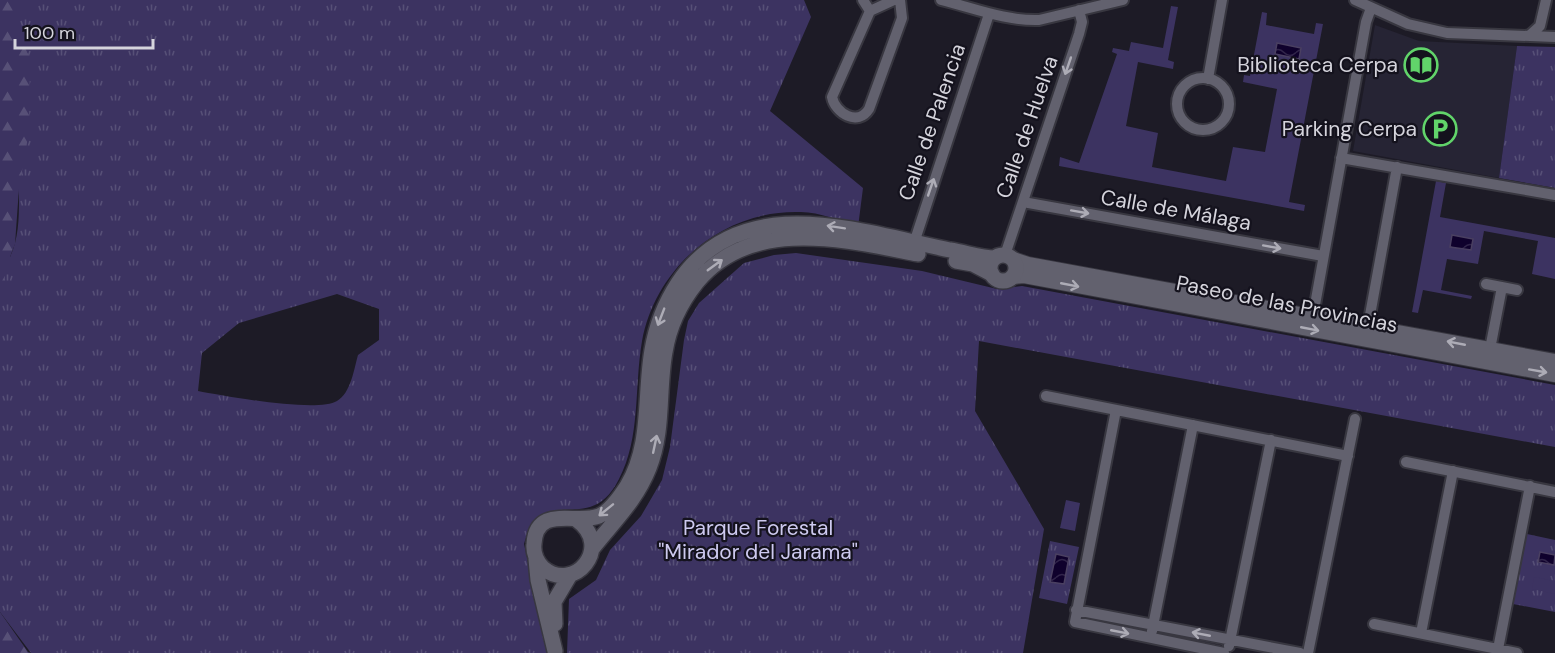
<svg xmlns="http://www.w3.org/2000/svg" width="1555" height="653" font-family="'DM Sans',sans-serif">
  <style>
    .built { fill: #262434 }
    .grass { fill: url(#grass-tufts); fill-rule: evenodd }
    .forest { fill: url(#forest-firs) }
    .garden { fill: #3c3361 }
    .water { fill: url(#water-waves); stroke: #4a4061; stroke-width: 1.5 }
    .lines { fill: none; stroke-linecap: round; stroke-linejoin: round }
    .minor-casing { stroke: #383740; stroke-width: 14 }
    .tertiary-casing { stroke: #383740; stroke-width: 16 }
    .secondary-casing { stroke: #383740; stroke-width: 18 }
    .minor { stroke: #62616e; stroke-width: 10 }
    .tertiary { stroke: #62616e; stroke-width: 14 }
    .secondary { stroke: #62616e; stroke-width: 15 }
    .oneway { stroke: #adacb6 }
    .labels { text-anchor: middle; stroke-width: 4.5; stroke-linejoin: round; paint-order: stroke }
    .poi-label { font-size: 21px; fill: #d5d4dc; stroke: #14121d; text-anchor: end }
    .street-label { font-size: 21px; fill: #d5d4dc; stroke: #14121d }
    .park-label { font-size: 21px; fill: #cdc9ef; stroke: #14121d }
  </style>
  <defs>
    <pattern id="grass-tufts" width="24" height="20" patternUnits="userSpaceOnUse" patternTransform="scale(1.5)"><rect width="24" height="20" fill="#3c3361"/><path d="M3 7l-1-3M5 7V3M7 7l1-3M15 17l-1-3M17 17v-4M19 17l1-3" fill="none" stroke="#575077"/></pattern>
    <pattern id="forest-firs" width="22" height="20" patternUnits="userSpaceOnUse" patternTransform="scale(1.5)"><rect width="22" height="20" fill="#3c3361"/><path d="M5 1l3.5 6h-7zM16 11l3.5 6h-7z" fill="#575077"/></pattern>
    <pattern id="water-waves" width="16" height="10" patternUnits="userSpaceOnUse" patternTransform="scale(1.5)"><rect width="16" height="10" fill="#0f012c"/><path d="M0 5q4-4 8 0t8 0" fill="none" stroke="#31254a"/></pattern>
  </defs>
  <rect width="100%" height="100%" fill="#1d1b26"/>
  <!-- built -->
  <path class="built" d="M1375 25 1419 41 1517 46 1499 178 1353 151Z"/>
  <!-- grass -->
  <path class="grass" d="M0 0H804L811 17 770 111 863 188 858 227C840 221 820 212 801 212 724 209 656 266 642 341 634 387 641 437 619 479 589 539 544 479 524 544L548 653H31L0 612ZM19 188C19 211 20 236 10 257ZM337 294 379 309V340L358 355C354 369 351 393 337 401 317 413 224 396 198 391L202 353 239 323Z
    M1517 46 1555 47V188L1499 178Z
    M796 253 922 271 997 289 1022 286 1555 385V447L979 341 975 411 1044 529 1023 653H567L569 599 596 580 610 550 641 516 662 480 670 447 684 340 688 321 699 303 744 263 774 255Z
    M1527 534 1555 540V612L1513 604Z
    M1050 541 1079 547 1067 604 1039 598Z"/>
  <!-- forest -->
  <path class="forest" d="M1 0H17L12 21 30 58 29 131 19 188 15 244 6 267 0 314Z
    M0 612 28 652 31 653H0Z"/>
  <!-- garden -->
  <path class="garden" d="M1171 6 1178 7 1168 60 1174 62 1173 69 1138 62 1126 126 1158 133 1152 167 1226 181 1233 147 1265 152 1277 89 1243 82 1244 75 1250 76 1262 12 1267 13 1266 25 1314 34 1316 23 1323 24 1289 202 1305 205 1304 211 1059 166 1060 157 1079 163 1117 54 1112 52 1113 48 1129 51 1131 42 1163 48Z
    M1436 181 1446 183 1440 217 1555 238V279L1532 274 1538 241 1484 231 1478 264 1447 259 1441 290 1472 296 1471 299 1423 290 1418 313 1412 312Z
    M1066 500 1080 503 1075 531 1060 528Z
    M1534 577 1555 581V594L1532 589Z"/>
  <!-- water -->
  <path class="water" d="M1277 43 1301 48 1299 59 1275 54Z
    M1452 235 1473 239 1471 250 1450 247Z
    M1540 552 1555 555 1554 565 1538 562Z
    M1056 554 1069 557 1064 584 1050 582Z"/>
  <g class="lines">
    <!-- minor casing -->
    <g class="minor-casing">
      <path id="minor" d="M863 0 870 11
        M941 0C974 8 1005 21 1039 20L1123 0
        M1355 0 1408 24 1447 33 1555 37
        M870 11 832 97C835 113 858 127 869 109L902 18 900 0
        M870 11 894 0
        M1529 36 1540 26 1546 0
        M1177 104a26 26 0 1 1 52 0a26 26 0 1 1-52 0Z
        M1208 79 1222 0
        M1341 158 1555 195
        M1023 202 1323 256
        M914 243 989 14
        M1005 255 1079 34 1082 22 1079 10
        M1486 284 1517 290
        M1313 316 1366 22 1371 8
        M1368 326 1397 167
        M1490 349 1502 287
        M1046 396 1348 456
        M1116 410 1075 622 1224 653
        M1406 462 1555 492
        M1076 610 1300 653
        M1374 624 1517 653
        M1152 631 1193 425
        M1421 633 1453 471
        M1229 646 1271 440
        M1498 649 1530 486
        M1308 653 1355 419"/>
    </g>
    <!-- tertiary casing -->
    <g class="tertiary-casing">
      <path id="tertiary" d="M1013 259 1028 264 1555 361
        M1012 277 1024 276 1555 375"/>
    </g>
    <!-- secondary casing -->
    <g class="secondary-casing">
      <path id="secondary" d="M990 268a13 13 0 1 1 26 0a13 13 0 1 1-26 0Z
        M956 261 973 264 992 274
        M577 520C614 547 574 594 543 568 537 562 533 553 534 544 536 504 577 525 599 516 610 511 620 497 627 486 652 445 644 395 652 350 656 326 665 303 678 283 741 188 861 232 950 250 965 252 980 258 995 258
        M592 549C613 522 636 501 649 468 664 431 658 390 665 352 669 327 681 302 697 282 752 216 845 240 918 254
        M536 559 538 580 555 651
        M555 624 554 602 570 575"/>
    </g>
    <!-- minor -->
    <use href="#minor" class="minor"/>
    <!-- tertiary -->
    <use href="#tertiary" class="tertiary"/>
    <!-- secondary -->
    <use href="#secondary" class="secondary"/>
  </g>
  <!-- one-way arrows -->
  <defs><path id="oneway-shaft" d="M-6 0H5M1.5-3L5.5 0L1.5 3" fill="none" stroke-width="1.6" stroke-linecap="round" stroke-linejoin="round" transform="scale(1.5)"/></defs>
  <g class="oneway">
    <use href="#oneway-shaft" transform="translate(1068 66) rotate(109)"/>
    <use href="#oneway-shaft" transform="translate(931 187) rotate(-71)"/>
    <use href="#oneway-shaft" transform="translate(1080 212) rotate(10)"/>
    <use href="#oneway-shaft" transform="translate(836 227) rotate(-171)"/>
    <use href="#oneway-shaft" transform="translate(1272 247) rotate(10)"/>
    <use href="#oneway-shaft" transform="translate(715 265) rotate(-36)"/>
    <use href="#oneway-shaft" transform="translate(1070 285) rotate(11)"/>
    <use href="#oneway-shaft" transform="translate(661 317) rotate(111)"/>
    <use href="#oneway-shaft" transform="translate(1310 329) rotate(11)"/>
    <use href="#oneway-shaft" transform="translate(1456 343) rotate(-169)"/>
    <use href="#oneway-shaft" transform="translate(1538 371) rotate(10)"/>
    <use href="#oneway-shaft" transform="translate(655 444) rotate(-78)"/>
    <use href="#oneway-shaft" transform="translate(606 510) rotate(141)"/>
    <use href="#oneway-shaft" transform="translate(1120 632) rotate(11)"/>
    <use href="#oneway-shaft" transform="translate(1201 634) rotate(-169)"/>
  </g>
  <!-- icons -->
  <defs>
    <g id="library-ring" transform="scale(1.725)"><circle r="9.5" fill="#14121d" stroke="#61d46a" stroke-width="1.5"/><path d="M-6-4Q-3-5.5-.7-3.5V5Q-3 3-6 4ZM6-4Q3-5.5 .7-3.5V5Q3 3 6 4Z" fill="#61d46a"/></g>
    <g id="parking-ring" transform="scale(1.725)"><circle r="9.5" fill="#14121d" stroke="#61d46a" stroke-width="1.5"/><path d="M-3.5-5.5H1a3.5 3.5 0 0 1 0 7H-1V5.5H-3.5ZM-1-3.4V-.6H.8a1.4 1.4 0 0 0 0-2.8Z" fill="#61d46a"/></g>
  </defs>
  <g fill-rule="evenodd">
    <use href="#library-ring" x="1421" y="65"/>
    <use href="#parking-ring" x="1440" y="129"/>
  </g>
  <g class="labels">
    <!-- poi labels -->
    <g class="poi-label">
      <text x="1398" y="72">Biblioteca Cerpa</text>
      <text x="1417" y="136">Parking Cerpa</text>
    </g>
    <!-- street labels -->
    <g class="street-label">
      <text transform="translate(932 122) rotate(-71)" y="7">Calle de Palencia</text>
      <text transform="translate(1027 127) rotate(-71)" y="7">Calle de Huelva</text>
      <text transform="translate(1176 210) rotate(10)" y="7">Calle de Málaga</text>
      <text transform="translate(1287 304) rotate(11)" y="7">Paseo de las Provincias</text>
    </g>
    <!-- park labels -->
    <g class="park-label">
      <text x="758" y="535">Parque Forestal<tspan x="758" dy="24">"Mirador del Jarama"</tspan></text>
    </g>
  </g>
  <!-- scale -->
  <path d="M15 39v9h138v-9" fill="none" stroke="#d5d4dc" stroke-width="3"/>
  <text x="24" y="39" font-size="18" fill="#d5d4dc" stroke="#14121d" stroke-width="4.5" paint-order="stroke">100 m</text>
</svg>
